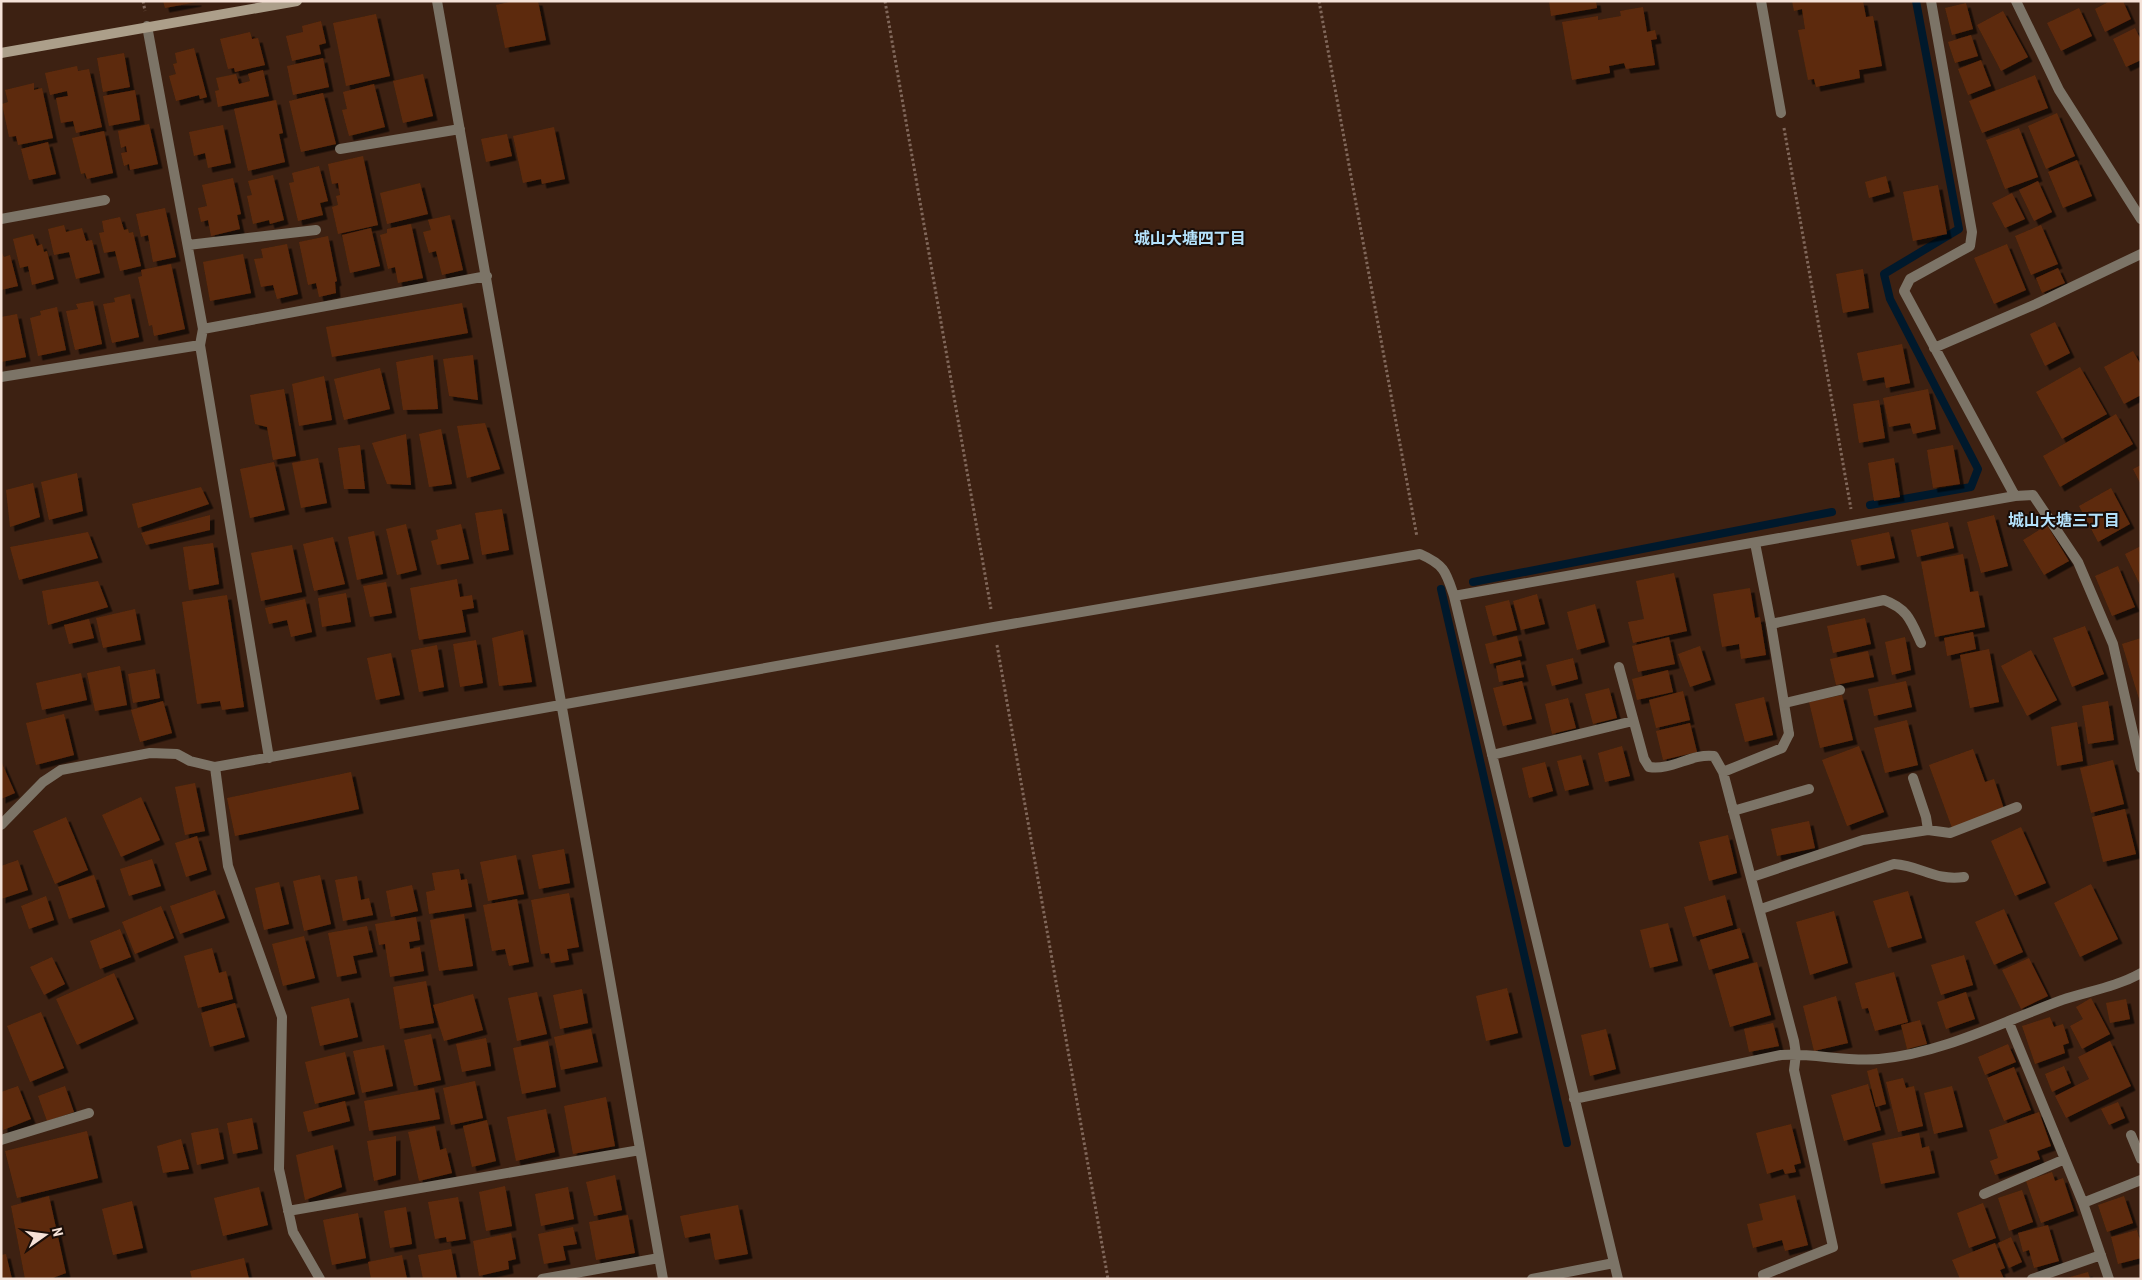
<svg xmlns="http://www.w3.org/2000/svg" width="2142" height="1280" font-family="'Roboto Condensed','Noto Sans JP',sans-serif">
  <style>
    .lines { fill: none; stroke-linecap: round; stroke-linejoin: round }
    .stream { stroke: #00192c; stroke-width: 8 }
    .building { fill: #5d2a0b; filter: url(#shadow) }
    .path { stroke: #81685b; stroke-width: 3; stroke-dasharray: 2.5 2.5; stroke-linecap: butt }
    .lane { stroke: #7c7467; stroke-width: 10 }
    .street { stroke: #7c7467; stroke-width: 10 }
    .secondary { stroke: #ac9f8a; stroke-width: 10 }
    .labels { text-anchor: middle; stroke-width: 4; stroke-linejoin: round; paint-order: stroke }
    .neighbourhood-label { font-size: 16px; font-weight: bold; fill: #b4e2fc; stroke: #1b0e08 }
  </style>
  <defs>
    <filter id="shadow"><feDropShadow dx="4.5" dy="4.5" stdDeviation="0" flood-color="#0009"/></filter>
  </defs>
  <rect width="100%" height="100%" fill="#3d2112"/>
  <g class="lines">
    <!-- stream -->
    <path class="stream" d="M1870 505 1971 487 1978 469 1890 299 1884 274 1959 229 1916 1
      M1473 582 1832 512
      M1441 589 1567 1143"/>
  </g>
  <!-- building -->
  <path class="building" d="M163 1H197V2L165 8Z
    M513 1H538L546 40 505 48 496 5Z
    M1549 1H1596L1597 8 1551 16Z
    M1792 1H1863L1866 17 1873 16 1882 66 1859 70 1860 78 1816 87 1814 79 1808 80 1798 30 1805 29 1802 9 1794 11Z
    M2110 1H2123L2131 19 2105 32 2095 9Z
    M1966 3 1973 29 1952 35 1945 8Z
    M1643 7 1647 32 1655 30 1657 39 1651 40 1655 65 1626 69 1624 63 1609 66 1610 73 1572 80 1562 22 1598 16V20L1621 16 1620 11Z
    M2079 8 2092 36 2061 51 2047 23Z
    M2003 11 2028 57 2001 71 1977 25Z
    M376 14 390 76 346 86 333 23Z
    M321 21 326 43 319 45 321 54 292 61 286 36 303 32 302 26Z
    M2135 28 2141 40V60L2126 67 2113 39Z
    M250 32 252 39 258 38 265 65 235 72 234 68 228 69 220 39Z
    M1971 35 1978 56 1955 63 1948 42Z
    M194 48 207 97 200 99 199 95 176 101 169 76 176 74 173 64 177 63 175 53Z
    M124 53 130 87 103 92 97 58Z
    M323 58 329 87 293 95 287 66Z
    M1981 60 1991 86 1968 95 1958 69Z
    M77 66 78 71 89 69 102 127 76 133 73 121 61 123 56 98 68 96 67 91 50 95 45 73Z
    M263 70 269 96 218 107 215 91 219 90 216 78 236 74 239 84 250 81 248 74Z
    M423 74 433 116 403 123 393 81Z
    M2035 75 2048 108 1982 133 1969 101Z
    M34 83V90L42 88 53 138 18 145 16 136 9 137 2 104 8 102 5 90Z
    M374 84 385 127 349 136 342 110 347 109 343 92Z
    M135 90 140 120 109 126 103 96Z
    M323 93 336 144 301 152 289 101Z
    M276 100 283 133 279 134 285 162 248 171 234 109Z
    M2057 113 2075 156 2046 169 2028 126Z
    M149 124 158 164 130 170 129 164 124 166 121 153 127 152 126 146 121 148 118 131Z
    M223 125 231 163 208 168 205 153 194 156 189 132Z
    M554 127 565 179 542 184 541 179 523 183 513 136Z
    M2019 128 2038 177 2005 189 1986 140Z
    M104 131 113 173 87 179 85 173 81 174 72 138Z
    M507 134 512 156 486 162 481 139Z
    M48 142 56 174 29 180 21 149Z
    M363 156 378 225 338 234 332 207 338 205 336 196 340 195 338 183 332 184 328 164Z
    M2077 160 2092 196 2063 208 2048 172Z
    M319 166 328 201 320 203 323 215 298 221 289 183 294 182 292 173Z
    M273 175 284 220 270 224 269 220 253 224 247 196 252 195 248 181Z
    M1886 176 1890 192 1869 198 1865 182Z
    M233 178 241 214 237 215 240 229 211 236 208 220 201 222 198 208 207 206 202 185Z
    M2038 181 2052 212 2034 221 2019 190Z
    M420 183 428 214 387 224 380 193Z
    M1938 185 1947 234 1913 241 1903 192Z
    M2012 193 2025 219 2005 228 1992 203Z
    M165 208 176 257 153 262 148 235 141 237 136 214Z
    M450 215 463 270 442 275 436 251 429 253 423 232 431 230 428 220Z
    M120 217 124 230 128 229 129 233 133 232 141 266 120 271 115 251 104 253 99 233 104 232 102 221Z
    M411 224 423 278 398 283 395 267 388 269 380 235 387 233V229Z
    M64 225 66 232 82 228 86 241 92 240 100 273 76 279 69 252 54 255 48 229Z
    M2041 225 2058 264 2031 275 2015 236Z
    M371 228 380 266 350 273 342 235Z
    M33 234 37 246 42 244 44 252 47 251 54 279 32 285 28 266 20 268 13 239Z
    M328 236 337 281 335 282 336 293 319 297 316 283 308 285 299 242Z
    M287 244 298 294 277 299 273 285 261 287 254 259 263 258 261 249Z
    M2007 244 2026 290 1994 304 1974 258Z
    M1 251 4 257 10 255 18 286 1 290Z
    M243 254 251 293 210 301 203 262Z
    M171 264 185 329 154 336 152 325 149 326 138 277 142 276 141 270Z
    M2058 268 2065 283 2042 293 2036 278Z
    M1863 269 1869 308 1843 313 1836 274Z
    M130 294 139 337 112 343 103 304 115 302 114 298Z
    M93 301 102 344 75 350 66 311 78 309 76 304Z
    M462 303 468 333 332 357 326 327Z
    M57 307 66 350 38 356 30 318 41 315 40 311Z
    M17 314 26 357 1 362V317Z
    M2055 322 2070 353 2045 366 2030 334Z
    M1902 344 1910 383 1886 388 1884 377 1863 381 1857 353Z
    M2133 351 2141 365V395L2124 404 2104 367Z
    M433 355 438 409 403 410 396 362Z
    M473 355 478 400 449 396 443 359Z
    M2080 367 2107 414 2062 439 2036 392Z
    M380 368 390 409 344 420 334 379Z
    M324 376 332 420 299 426 292 384Z
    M284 389 296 456 273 460 267 427 255 424 250 395Z
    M1928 389 1936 429 1913 434 1910 423 1889 427 1883 398Z
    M1879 400 1885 438 1859 443 1853 404Z
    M2116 414 2133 444 2060 487 2043 456Z
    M485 423 500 469 467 478 457 426Z
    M441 429 452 484 429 487 419 434Z
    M406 434 411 485 387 484 372 443Z
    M360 445 365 489H344L338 448Z
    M1953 445 1960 484 1933 488 1927 450Z
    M318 458 327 503 301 508 292 463Z
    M1894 458 1900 497 1874 501 1868 463Z
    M274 462 285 510 250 518 240 469Z
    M2141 465V485L2133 469Z
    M77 473 83 511 49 520 41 482Z
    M33 483 40 517 10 527 6 490Z
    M201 487 209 504 138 528 132 504Z
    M2111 488 2130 524 2098 542 2079 506Z
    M502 509 509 550 482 555 475 513Z
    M210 515V530L146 545 141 533Z
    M1994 515 2008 566 1981 573 1967 522Z
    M1948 522 1954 548 1917 557 1911 530Z
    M406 524 417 570 397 575 386 529Z
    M461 524 469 559 437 565 431 541 438 539 436 530Z
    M2047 525 2069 561 2044 575 2023 540Z
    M374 531 383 574 357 580 348 537Z
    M88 532 98 558 19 580 10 547Z
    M1889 532 1895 558 1857 566 1851 540Z
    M333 537 345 584 314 591 303 544Z
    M213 543 219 584 189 590 183 547Z
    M292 545 302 592 261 601 251 553Z
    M2141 546V587L2125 554Z
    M1963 554 1970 592 1978 591 1985 627 1935 637 1921 562Z
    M2118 566 2135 607 2112 616 2095 576Z
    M1674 573 1687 631 1633 643 1628 622 1644 619 1636 581Z
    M457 579 460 597 472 595 474 608 462 610 466 632 419 640 410 588Z
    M98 581 108 607 48 625 42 591Z
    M386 582 392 613 370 617 363 586Z
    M1750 588 1755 618 1760 617 1766 655 1741 659 1739 644 1722 647 1713 594Z
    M346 593 351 622 322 627 318 598Z
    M1537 594 1545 624 1521 630 1513 601Z
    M227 595 244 707 222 710 220 701 197 704 182 602Z
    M305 599 312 632 291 637 287 620 269 624 265 608Z
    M1509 600 1517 630 1493 636 1485 606Z
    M1595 604 1605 642 1577 650 1567 612Z
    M135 609 141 640 103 648 96 618Z
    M1865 618 1871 644 1833 653 1827 626Z
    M89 619 94 638 69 644 64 625Z
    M2085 626 2104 674 2072 687 2053 638Z
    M523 630 532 682 499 686 492 638Z
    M1973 632 1976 649 1947 656 1944 638Z
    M1517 636 1522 656 1490 664 1485 644Z
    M1669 637 1675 664 1638 672 1632 646Z
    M1905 637 1911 670 1892 675 1885 642Z
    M2141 638V702H2140L2122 644Z
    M476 640 483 683 460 687 453 644Z
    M437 645 444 687 419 692 411 650Z
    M1700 646 1711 680 1690 687 1678 654Z
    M1989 649 1999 702 1970 708 1960 655Z
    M2031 650 2057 700 2027 716 2001 666Z
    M1868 651 1874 677 1836 685 1830 659Z
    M391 653 400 695 376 700 367 658Z
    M1573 658 1578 679 1552 686 1546 665Z
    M1520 660 1524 677 1499 682 1496 666Z
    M120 666 127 705 95 711 87 673Z
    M155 669 160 698 133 703 128 674Z
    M1668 670 1673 692 1637 700 1632 679Z
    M81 673 87 700 42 710 36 683Z
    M1522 681 1532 719 1503 726 1493 688Z
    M1906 681 1912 707 1874 716 1868 689Z
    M1609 688 1617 718 1593 724 1585 694Z
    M1683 691 1690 720 1656 728 1649 700Z
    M1842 695 1853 740 1820 748 1809 702Z
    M1764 697 1773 735 1745 742 1735 704Z
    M1568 698 1576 728 1552 734 1545 704Z
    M163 701 172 733 140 742 131 710Z
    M2108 701 2114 740 2088 744 2082 706Z
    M64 714 74 755 36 765 26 723Z
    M1907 720 1918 765 1885 773 1874 728Z
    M2077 722 2083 761 2057 766 2051 727Z
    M1690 723 1697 752 1663 760 1656 731Z
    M1622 746 1630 776 1605 782 1598 753Z
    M1859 746 1884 812 1847 826 1822 760Z
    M1973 749 1985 782 1994 779 2004 809 1952 828 1929 765Z
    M1581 755 1589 785 1565 791 1557 761Z
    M2113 760 2124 804 2091 813 2080 768Z
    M1 761 15 793 1 799Z
    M1545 762 1553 791 1529 798 1522 768Z
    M351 772 359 809 235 836 227 798Z
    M195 783 205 831 185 835 175 787Z
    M141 797 160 840 121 857 102 815Z
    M2125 809 2136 854 2103 862 2092 817Z
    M66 817 88 870 55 884 33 831Z
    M1809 821 1815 848 1777 856 1771 829Z
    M2021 827 2046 883 2015 896 1991 841Z
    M1728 835 1737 873 1709 881 1699 842Z
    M197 836 207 870 186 877 175 843Z
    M564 849 570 883 539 889 532 855Z
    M516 855 524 894 488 901 480 862Z
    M152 859 161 886 129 896 120 869Z
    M18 860 28 890 1 899V866Z
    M459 869 461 880 467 879 472 907 429 914 426 892 435 890 432 873Z
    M94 875 105 907 69 919 58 887Z
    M320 875 331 924 304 931 293 881Z
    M357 876 361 900 369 898 373 915 343 921 335 880Z
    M279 882 289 924 264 930 255 888Z
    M2091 884 2118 939 2080 957 2054 903Z
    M412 885 418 911 391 917 386 891Z
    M215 890 225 918 180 934 170 906Z
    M1908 891 1922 938 1888 948 1873 901Z
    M569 893 579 947 567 949 569 960 551 963 549 953 541 954 531 900Z
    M1725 895 1733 925 1693 937 1684 907Z
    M46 896 54 920 29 929 21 906Z
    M517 899 529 962 509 966 505 949 492 951 483 905Z
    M161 906 174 938 135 954 122 922Z
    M2004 909 2023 952 1994 965 1975 922Z
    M1834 911 1848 963 1810 975 1796 922Z
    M464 914 473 966 439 971 430 920Z
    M416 917 420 940 409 942 410 949 420 947 424 971 390 977 385 944 379 945 375 924Z
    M1668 923 1678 961 1650 968 1640 930Z
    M367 926 373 952 353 956 357 973 337 977 328 933Z
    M1740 928 1749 958 1709 970 1700 940Z
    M120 929 131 957 100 969 90 941Z
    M304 936 315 978 283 986 272 944Z
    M212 948 219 973 226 971 233 999 198 1008 184 956Z
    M1964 955 1973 985 1941 995 1931 965Z
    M52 957 65 984 44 995 30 967Z
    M2029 958 2048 996 2021 1009 2002 970Z
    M1757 962 1771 1015 1730 1027 1715 974Z
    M1894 972 1908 1022 1875 1031 1868 1008 1862 1009 1855 983Z
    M114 973 134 1019 77 1045 56 999Z
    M426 981 434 1023 400 1029 393 987Z
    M1507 988 1518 1033 1486 1041 1476 996Z
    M582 989 588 1023 560 1029 553 995Z
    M537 992 547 1034 517 1041 508 998Z
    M1966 992 1975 1019 1946 1029 1937 1002Z
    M473 994 483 1030 444 1041 433 1005Z
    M1836 996 1848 1043 1814 1051 1803 1006Z
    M349 998 358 1037 320 1046 311 1007Z
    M2091 998 2110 1034 2082 1049 2070 1026 2083 1019 2076 1007Z
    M2126 999 2130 1019 2110 1023 2106 1003Z
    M235 1003 245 1037 210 1047 201 1013Z
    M41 1012 64 1068 30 1082 7 1026Z
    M2050 1017 2054 1027 2063 1024 2069 1043 2063 1045 2065 1053 2035 1064 2022 1026Z
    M1920 1020 1927 1044 1907 1049 1901 1025Z
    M1773 1023 1779 1046 1749 1052 1744 1029Z
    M591 1029 598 1062 561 1070 554 1037Z
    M1606 1029 1616 1069 1590 1076 1581 1035Z
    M431 1034 441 1080 414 1086 404 1040Z
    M486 1038 491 1066 462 1072 456 1044Z
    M548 1041 556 1087 522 1094 513 1048Z
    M2110 1041 2131 1086 2066 1118 2055 1096 2089 1079 2078 1057Z
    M2008 1044 2016 1062 1985 1075 1978 1057Z
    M384 1045 393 1086 362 1093 353 1051Z
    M345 1052 355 1094 315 1104 305 1062Z
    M2064 1066 2071 1083 2052 1092 2045 1074Z
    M2014 1067 2031 1110 2004 1121 1987 1078Z
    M1877 1068 1886 1104 1876 1107 1867 1071Z
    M1903 1078 1906 1088 1914 1086 1923 1126 1898 1132 1886 1082Z
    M475 1081 483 1118 451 1125 443 1088Z
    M1868 1084 1881 1130 1844 1141 1831 1095Z
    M18 1086 31 1119 3 1130 1 1092Z
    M65 1086 74 1112 47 1121 38 1096Z
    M1952 1086 1963 1127 1934 1134 1924 1093Z
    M434 1088 440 1119 369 1131 364 1101Z
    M606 1097 615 1146 573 1154 564 1106Z
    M345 1101 350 1121 308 1132 303 1112Z
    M2118 1102 2125 1118 2109 1125 2101 1109Z
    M546 1109 555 1152 516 1161 507 1117Z
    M2039 1112 2051 1146 2037 1151 2040 1159 1995 1175 1990 1161 1998 1158 1989 1130Z
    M252 1118 258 1149 233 1154 227 1123Z
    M487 1120 496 1161 472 1167 463 1126Z
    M1791 1124 1801 1163 1794 1165 1796 1172 1785 1174 1783 1169 1767 1174 1756 1133Z
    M435 1126 440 1150 446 1148 452 1173 419 1181 408 1132Z
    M218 1128 224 1159 197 1165 191 1133Z
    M87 1131 98 1178 17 1198 5 1151Z
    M1919 1133 1922 1148 1929 1146 1935 1173 1881 1184 1872 1143Z
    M396 1136V1175L374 1181 367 1141Z
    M181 1139 189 1169 163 1173 157 1146Z
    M333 1145 342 1187 305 1200 296 1155Z
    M2052 1172 2055 1181 2063 1178 2074 1211 2041 1223 2026 1181Z
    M615 1175 622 1210 594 1216 586 1182Z
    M505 1186 512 1226 486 1231 479 1192Z
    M259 1187 268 1225 223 1236 214 1198Z
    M568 1187 574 1219 541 1226 535 1194Z
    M2022 1190 2033 1222 2009 1231 1998 1198Z
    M1795 1195 1808 1245 1785 1251 1782 1240 1753 1248 1747 1224 1763 1220 1759 1204Z
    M49 1196 66 1273 50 1279H25L11 1206Z
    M2124 1196 2133 1223 2107 1232 2098 1205Z
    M458 1197 466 1239 447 1242 446 1237 435 1239 428 1202Z
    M132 1201 143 1248 113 1255 102 1209Z
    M1983 1203 1996 1238 1969 1248 1957 1213Z
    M738 1205 748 1254 715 1260 710 1233 685 1238 680 1216Z
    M406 1207 412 1244 390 1248 384 1211Z
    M358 1213 366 1258 332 1265 323 1220Z
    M628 1215 635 1253 596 1260 589 1222Z
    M2048 1225 2059 1261 2034 1268 2029 1250 2023 1252 2018 1233Z
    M573 1227 577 1244 563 1246 566 1260 544 1264 538 1234Z
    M2137 1230 2141 1244V1258L2118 1264 2111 1237Z
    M511 1233 516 1259 508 1261 509 1269 479 1276 473 1241Z
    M2011 1237 2022 1262 2009 1268 1998 1243Z
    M1995 1243 2005 1268 2000 1270 2004 1279H1960L1952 1260Z
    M451 1249 457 1279H423L418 1255Z
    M6 1254 12 1279H1V1255Z
    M402 1255 407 1279H371L368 1262Z
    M244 1258 249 1279H192L190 1271Z
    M2088 1272 2090 1279H2067V1278Z"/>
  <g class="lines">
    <!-- path -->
    <path class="path" d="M143 1 145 11
      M885 1 991 609
      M1319 1 1417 537
      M1784 128 1851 509
      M997 645 1108 1279"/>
    <!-- lane -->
    <path class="lane" d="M1 219 105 200
      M1755 543 1771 624 1789 734"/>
    <!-- street -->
    <path class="street" d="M437 1 663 1279
      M1761 1 1781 113
      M2016 1 2059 90 2141 219
      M147 26 203 329 200 345 269 758
      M340 149 460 129
      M188 245 316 230
      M203 329 487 276
      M1934 348 2036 304 2141 254
      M1 377 200 345
      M2015 496 2033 495 2078 562 2113 644 2141 768
      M1454 596 2015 496 1904 291 1910 279 1970 246 1972 232 1931 1
      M1771 624 1884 600C1908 609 1911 621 1921 643
      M1619 667 1644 759 1649 767C1671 771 1692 753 1714 756L1723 772
      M1785 703 1840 690
      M1492 755 1633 721
      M215 767 228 866 282 1017 279 1169 293 1232 320 1279
      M1913 778 1926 817 1928 830
      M1733 811 1809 789
      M1 825 43 782 61 770 150 753 177 754 190 761 215 767 994 627 1420 554C1445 565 1446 572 1454 596L1618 1279
      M1752 877 1863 840 1928 830 1950 833 2017 807
      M1761 909 1894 864C1922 866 1934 881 1964 877
      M2009 1023 2083 1203 2109 1279
      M1574 1099 1781 1055C1814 1053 1846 1062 1879 1059 1943 1053 2002 1022 2062 1000 2089 991 2116 987 2141 973
      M2131 1135 2141 1159
      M1 1140 89 1113
      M1984 1194 2065 1159
      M2083 1203 2141 1180
      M288 1211 640 1150
      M542 1279 659 1258
      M1532 1279 1614 1263
      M1764 1279 1763 1275 1833 1247 1794 1070 1796 1054 1794 1041 1723 772 1782 748 1789 734
      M2032 1279 2101 1255"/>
    <!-- secondary -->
    <path class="secondary" d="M1 53 297 1"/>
  </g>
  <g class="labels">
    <!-- neighbourhood labels -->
    <g class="neighbourhood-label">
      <text x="1190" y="244">城山大塘四丁目</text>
      <text x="2064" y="526">城山大塘三丁目</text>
    </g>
  </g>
  <!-- border -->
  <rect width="2142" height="1280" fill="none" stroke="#f5e2d8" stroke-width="5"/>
  <!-- north arrow -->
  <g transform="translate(45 1235) rotate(76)" stroke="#1b0e08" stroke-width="4" paint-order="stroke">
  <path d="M0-4L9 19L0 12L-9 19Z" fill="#f5e2d8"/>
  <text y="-8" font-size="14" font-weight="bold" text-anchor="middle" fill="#f5e2d8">N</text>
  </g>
</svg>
